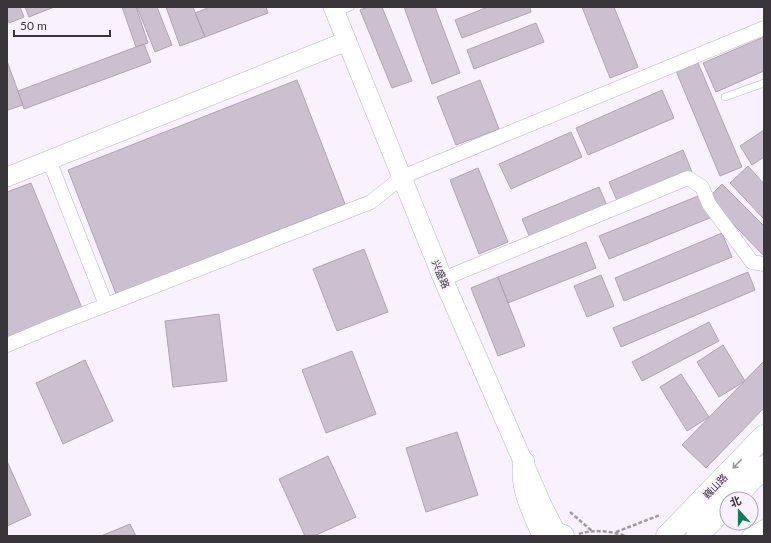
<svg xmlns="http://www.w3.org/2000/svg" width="771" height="543" font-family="Lato,'Noto Sans SC',sans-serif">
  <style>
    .building { fill: #cbc0d0; stroke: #aea4b3 }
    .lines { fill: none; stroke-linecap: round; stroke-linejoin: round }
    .lane-casing { stroke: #bcb2c2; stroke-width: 8 }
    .street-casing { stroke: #bcb2c2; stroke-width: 15 }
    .secondary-casing { stroke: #bcb2c2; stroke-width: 20 }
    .primary-casing { stroke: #bcb2c2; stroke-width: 22 }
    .highway-casing { stroke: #bcb2c2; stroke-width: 23 }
    .path { stroke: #9f99a2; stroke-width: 2.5; stroke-dasharray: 4 2; stroke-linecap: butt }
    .lane { stroke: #fff; stroke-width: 7 }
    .street { stroke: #fff; stroke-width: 14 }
    .secondary { stroke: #fff; stroke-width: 19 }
    .primary { stroke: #fff; stroke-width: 21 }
    .highway { stroke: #fff; stroke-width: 22 }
    .oneway { stroke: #9c9a9d }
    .labels { text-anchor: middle; stroke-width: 4; stroke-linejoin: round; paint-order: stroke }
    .street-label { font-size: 10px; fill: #39353b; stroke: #faf1fe }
  </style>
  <rect width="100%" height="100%" fill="#faf1fe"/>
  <!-- building -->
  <path class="building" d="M7 7H20L24 17 9 23 7 18Z
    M25 7H54L29 17Z
    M122 7H136L148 43 136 47Z
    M137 7H157L172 45 155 52Z
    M166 7H193L205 37 180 46Z
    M210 7H266L268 13 205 37 195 13Z
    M368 7H382L412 81 392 88 360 10Z
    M404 7H435L460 73 432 84Z
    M488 7H530L531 12 462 38 455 20Z
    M582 7H614L638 67 610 78Z
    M536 23 544 42 474 69 467 50Z
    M764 37V71L716 92 703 63Z
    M144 44 151 62 24 109 18 91Z
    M7 61 23 105 8 110 7 108Z
    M698 63 742 167 720 176 676 71Z
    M297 80 345 204 116 294 68 170Z
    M480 80 499 129 456 145 437 97Z
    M662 90 674 118 588 155 576 128Z
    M764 130V157L752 165 740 146Z
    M571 132 582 157 511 189 499 164Z
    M683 150 692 172 618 203 609 182Z
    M748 166 764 184V219L730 183Z
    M478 168 508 242 479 254 450 180Z
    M31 183 82 308 7 339V192Z
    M722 184 764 226V256L708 198Z
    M599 187 608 208 531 240 522 219Z
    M703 194 712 217 609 259 599 236Z
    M722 233 732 257 624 301 615 278Z
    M586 242 596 268 508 303 498 277Z
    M364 249 388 312 337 331 313 269Z
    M748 272 755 290 621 347 613 328Z
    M601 275 614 306 587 317 574 286Z
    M498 277 525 346 498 356 471 288Z
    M219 314 227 381 173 387 165 321Z
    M709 322 719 341 642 381 632 362Z
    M723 345 745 381 719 397 697 362Z
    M352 351 376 414 326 433 302 370Z
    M85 360 113 421 63 444 36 383Z
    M764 361V408L706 468 682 445Z
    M681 374 709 417 687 431 660 387Z
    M457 432 478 495 426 512 406 448Z
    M328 456 356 517 314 536H305L279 479Z
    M7 461 31 515 7 526Z
    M130 524 136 536H101Z"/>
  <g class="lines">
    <!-- lane casing -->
    <g class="lane-casing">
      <path id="lane" d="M336 13 350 7
        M725 97 764 83"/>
    </g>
    <!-- street casing -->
    <g class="street-casing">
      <path id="street" d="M49 160 106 305
        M443 279 688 178 702 187 709 204 752 262 764 264
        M7 345 52 326 371 202 402 177 764 28
        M749 536 764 527"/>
    </g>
    <!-- secondary casing -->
    <g class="secondary-casing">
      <path id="secondary" d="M333 7 443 279 543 507 558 536
        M7 177 347 41"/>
    </g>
    <!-- primary casing -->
    <g class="primary-casing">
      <path id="primary" d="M524 462C519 487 534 514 543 536"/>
    </g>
    <!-- highway casing -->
    <g class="highway-casing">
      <path id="highway" d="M733 499 764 467
        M557 534 563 536
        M667 536 764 436
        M697 536 727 505"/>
    </g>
    <!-- path -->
    <path class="path" d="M570 512 592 531
      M616 532 660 515
      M579 534C594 529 610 531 626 536"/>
    <!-- lane -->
    <use href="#lane" class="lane"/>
    <!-- street -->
    <use href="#street" class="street"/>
    <!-- secondary -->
    <use href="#secondary" class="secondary"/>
    <!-- primary -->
    <use href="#primary" class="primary"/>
    <!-- highway -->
    <use href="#highway" class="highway"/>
  </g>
  <!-- one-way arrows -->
  <defs><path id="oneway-shaft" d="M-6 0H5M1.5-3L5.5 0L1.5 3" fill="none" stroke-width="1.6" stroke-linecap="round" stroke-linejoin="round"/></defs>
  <use class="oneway" href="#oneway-shaft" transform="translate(737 464) rotate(134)"/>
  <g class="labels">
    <!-- street labels -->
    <g class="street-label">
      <text transform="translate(441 274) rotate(67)" y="4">兴盛路</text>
      <text transform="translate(715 486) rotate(-46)" y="4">巍山路</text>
    </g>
  </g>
  <!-- border -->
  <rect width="771" height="543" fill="none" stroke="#39353b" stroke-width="16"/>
  <!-- north arrow -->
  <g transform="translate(739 511) rotate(339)"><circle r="19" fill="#faf1fe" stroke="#ada6b0"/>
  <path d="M0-3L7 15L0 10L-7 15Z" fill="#0f7d59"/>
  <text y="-6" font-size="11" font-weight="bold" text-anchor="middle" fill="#39353b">北</text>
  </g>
  <!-- scale -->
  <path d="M14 30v6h96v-6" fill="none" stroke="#39353b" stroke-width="2"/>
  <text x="20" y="30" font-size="12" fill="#39353b" stroke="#faf1fe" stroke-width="3" paint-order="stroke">50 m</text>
</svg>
